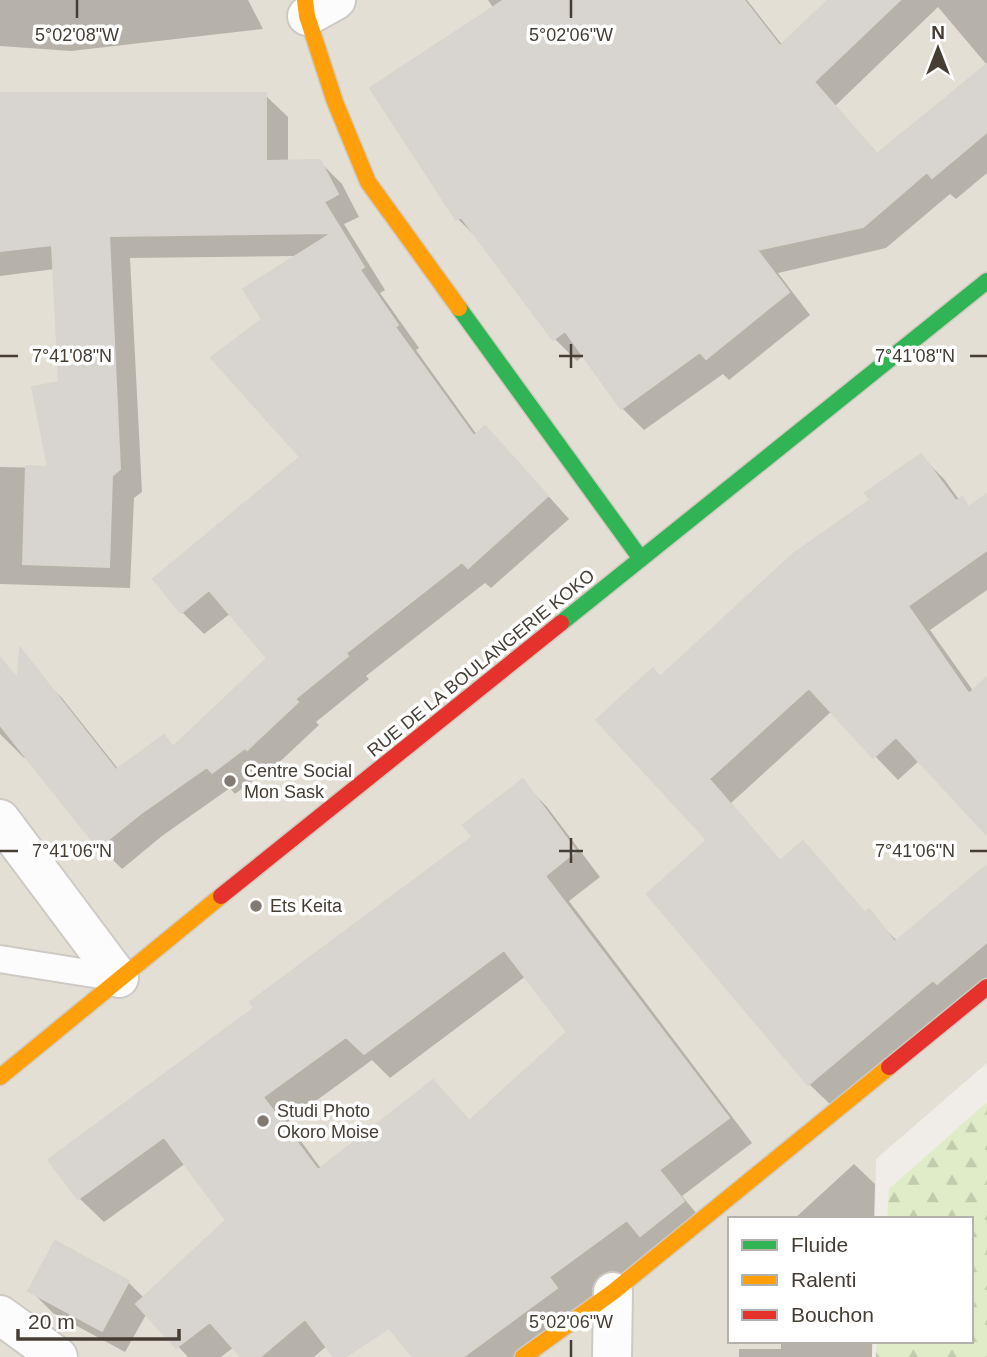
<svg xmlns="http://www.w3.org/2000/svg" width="987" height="1357" font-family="Helvetica,sans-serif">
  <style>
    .residential { fill: #e4dfd5 }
    .forest { fill: url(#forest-firs) }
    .shadow { fill: #0003; fill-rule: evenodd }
    .building { fill: #d8d4cf; stroke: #d8d4ce; stroke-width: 2; fill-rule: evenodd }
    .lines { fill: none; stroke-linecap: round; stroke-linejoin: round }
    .lane-casing { stroke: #cdc9c4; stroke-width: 30 }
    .street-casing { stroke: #cdc9c4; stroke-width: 42 }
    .fast-casing { stroke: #d0cabf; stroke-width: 19 }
    .slow-casing { stroke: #d0cabf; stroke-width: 19 }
    .jam-casing { stroke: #d0cabf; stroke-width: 19 }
    .lane { stroke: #fdfcfc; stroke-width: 26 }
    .street { stroke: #fdfcfc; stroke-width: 38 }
    .fast { stroke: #30b455; stroke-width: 16 }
    .slow { stroke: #ff9f0a; stroke-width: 16 }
    .jam { stroke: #e5322d; stroke-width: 16 }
    .ticks { fill: none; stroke: #463e35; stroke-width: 2.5 }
    .poi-dot { fill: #827b74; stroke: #fff; stroke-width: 2.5 }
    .labels { text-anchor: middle; stroke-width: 7; stroke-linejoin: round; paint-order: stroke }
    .street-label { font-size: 18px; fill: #463e35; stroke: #fff }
    .poi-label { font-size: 18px; fill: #463e35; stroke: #fff; text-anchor: start }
    .ticks-label { font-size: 18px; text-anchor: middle; fill: #463e35; stroke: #fff; stroke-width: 7; stroke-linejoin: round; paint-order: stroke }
  </style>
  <defs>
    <pattern id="forest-firs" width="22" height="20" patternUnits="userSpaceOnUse" patternTransform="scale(1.75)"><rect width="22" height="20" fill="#e0ebc7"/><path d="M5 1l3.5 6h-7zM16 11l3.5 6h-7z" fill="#c2cbac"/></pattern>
  </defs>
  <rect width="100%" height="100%" fill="#f0ede8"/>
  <!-- residential -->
  <path class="residential" d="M0 0H987V1063L876 1159 875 1219H730V1341H873L872 1357H0Z"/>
  <!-- forest -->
  <path class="forest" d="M987 1102V1357H876L877 1341H971V1219H887L889 1189Z"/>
  <!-- shadow -->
  <path class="shadow" d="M0 0H248L263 29 71 51 0 46Z
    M488 0H747L783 46 831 0H987V65L938 7 835 106 879 155 987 66V173L956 199 950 194 886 248 778 273 810 315 729 380 723 374 644 430 622 408 584 355 577 361 554 338 480 241 458 219 372 88 494 9Z
    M265 95 288 117V162H320L342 184 359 217 344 224 385 290 380 293 419 348 416 350 477 435 507 450 569 519 491 588 485 583 366 676 369 679 316 722 319 725 270 771 268 769 235 794 230 788 162 836 122 869 100 847 27 757 24 758 0 734V658L25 687 39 676 62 698 119 770 164 737 174 748 270 659 231 613 204 634 182 612 302 457 264 319 299 256 130 258 142 492 134 498 130 588 0 584V467L50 468 61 384 55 269 0 276V100Z
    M921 456 944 479 960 501 962 499 970 508 987 496V590L930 630 974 692 987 680V833L920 760 898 780 832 711 731 803 781 862 803 843 867 914 869 912 898 942 987 867V985L833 1107 809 1084 710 840 661 679 873 500Z
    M523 782 547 807 600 877 569 901 752 1143 682 1196 707 1226 522 1357H415L280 1194 336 1338 314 1357H244L234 1347 221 1357H188L147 1313 125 1352 53 1313 30 1290 128 1282 145 1299 229 1221 186 1163 104 1222 79 1198 257 1008 475 837ZM526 976 569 1032 470 1122 433 1083 322 1170 287 1122 372 1060 390 1078Z
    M854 1164 875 1184 874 1219H794Z
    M781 1341H872V1357H739V1349H781Z"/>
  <!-- building -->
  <path class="building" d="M504 0H744L780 46 828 0H900L814 82 877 154 987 64V132L932 178 927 172 863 227 757 250 789 292 706 359 700 352 621 409 565 331 553 340 461 217 456 220 370 88Z
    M0 93H266V161L320 160 338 194 324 202 364 267 360 270 398 325 395 327 474 436 485 426 548 496 468 568 462 562 346 653 348 656 295 699 298 702 247 750 245 748 212 773 207 767 140 814 98 848 0 725V658L18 679 20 648 116 770 164 735 173 747 267 658 209 590 181 613 153 579 300 457 211 358 262 319 243 289 332 233 109 236 120 469 112 476 109 567 23 564 26 466 48 467 32 387 59 382 52 245 0 251Z
    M921 454 956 501 962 497 968 507 987 494V550L908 606 969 694 987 677V835L896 737 873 758 809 688 709 779 780 861 803 841 865 913 869 909 895 942 987 865V942L937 984 933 980 808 1085 647 894 707 840 596 720 653 668 660 677 793 554 870 500 865 493Z
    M523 779 576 851 545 876 729 1118 659 1170 684 1201 640 1236 627 1220 549 1277 557 1288 463 1357H413L389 1328 345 1357H334L305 1319 260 1357H241L210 1322 176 1348 136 1304 226 1220 164 1137 78 1199 48 1160 254 1008 250 1002 472 837 463 825ZM504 950 567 1032 469 1121 433 1080 318 1170 263 1097 346 1037 364 1054Z
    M55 1241 129 1281 102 1331 28 1291Z"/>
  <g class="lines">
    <!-- lane casing -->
    <g class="lane-casing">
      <path id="lane" d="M0 959 119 978"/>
    </g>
    <!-- street casing -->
    <g class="street-casing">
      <path id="street" d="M307 16 336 0
        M0 819 119 978
        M0 1315 58 1357
        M612 1357 613 1292"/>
    </g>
    <!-- fast casing -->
    <g class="fast-casing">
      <path id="fast" d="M459 308 641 559
        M561 623 987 281"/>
    </g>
    <!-- slow casing -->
    <g class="slow-casing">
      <path id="slow" d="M305 0 307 16 335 102 368 182 459 308
        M0 1077 221 896
        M523 1357 613 1292 889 1067"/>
    </g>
    <!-- jam casing -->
    <g class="jam-casing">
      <path id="jam" d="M221 896 561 623
        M889 1067 987 987"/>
    </g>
    <!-- lane -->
    <use href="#lane" class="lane"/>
    <!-- street -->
    <use href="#street" class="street"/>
    <!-- fast -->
    <use href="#fast" class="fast"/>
    <!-- slow -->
    <use href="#slow" class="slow"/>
    <!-- jam -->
    <use href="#jam" class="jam"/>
  </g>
  <!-- ticks -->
  <path class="ticks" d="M77 0V18M571 0V18M571 344V368M0 356H18M559 356H583M970 356H987M571 838V863M0 851H18M559 851H583M970 851H987M571 1340V1357"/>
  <!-- markers -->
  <g class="poi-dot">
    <circle cx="230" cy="781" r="7"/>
    <circle cx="256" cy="906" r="7"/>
    <circle cx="263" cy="1121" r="7"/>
  </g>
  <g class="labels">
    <!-- street labels -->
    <g class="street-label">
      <text transform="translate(481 663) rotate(-39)" y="6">RUE DE LA BOULANGERIE KOKO</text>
    </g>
    <!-- poi labels -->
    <g class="poi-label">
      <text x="244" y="777">Centre Social<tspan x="244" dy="21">Mon Sask</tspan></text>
      <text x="270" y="912">Ets Keita</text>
      <text x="277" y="1117">Studi Photo<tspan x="277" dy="21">Okoro Moise</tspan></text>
    </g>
  </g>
  <g class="ticks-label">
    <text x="77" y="41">5°02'08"W</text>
    <text x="571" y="41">5°02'06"W</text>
    <text x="72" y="362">7°41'08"N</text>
    <text x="915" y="362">7°41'08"N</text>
    <text x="72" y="857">7°41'06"N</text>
    <text x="915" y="857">7°41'06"N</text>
    <text x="571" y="1328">5°02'06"W</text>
  </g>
  <!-- legend -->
  <rect x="728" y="1217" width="245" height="126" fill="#ffffff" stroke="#b5b2ae" stroke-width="2"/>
  <rect x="742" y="1240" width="35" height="10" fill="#30b455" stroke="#b5b2ae" stroke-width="2"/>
  <text x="791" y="1252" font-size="21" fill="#463e35">Fluide</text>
  <rect x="742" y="1275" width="35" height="10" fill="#ff9f0a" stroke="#b5b2ae" stroke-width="2"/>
  <text x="791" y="1287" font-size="21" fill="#463e35">Ralenti</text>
  <rect x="742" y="1310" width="35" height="10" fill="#e5322d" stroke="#b5b2ae" stroke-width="2"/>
  <text x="791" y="1322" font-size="21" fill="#463e35">Bouchon</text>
  <!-- north arrow -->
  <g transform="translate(938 49)" stroke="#ffffff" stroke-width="5" paint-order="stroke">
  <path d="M0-5L12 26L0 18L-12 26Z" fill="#463e35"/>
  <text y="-10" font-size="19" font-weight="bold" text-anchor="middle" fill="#463e35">N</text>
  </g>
  <!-- scale -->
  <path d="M18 1329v10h161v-10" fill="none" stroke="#463e35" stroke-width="3.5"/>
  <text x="28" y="1329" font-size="21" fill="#463e35" stroke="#ffffff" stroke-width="5" paint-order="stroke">20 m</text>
</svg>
